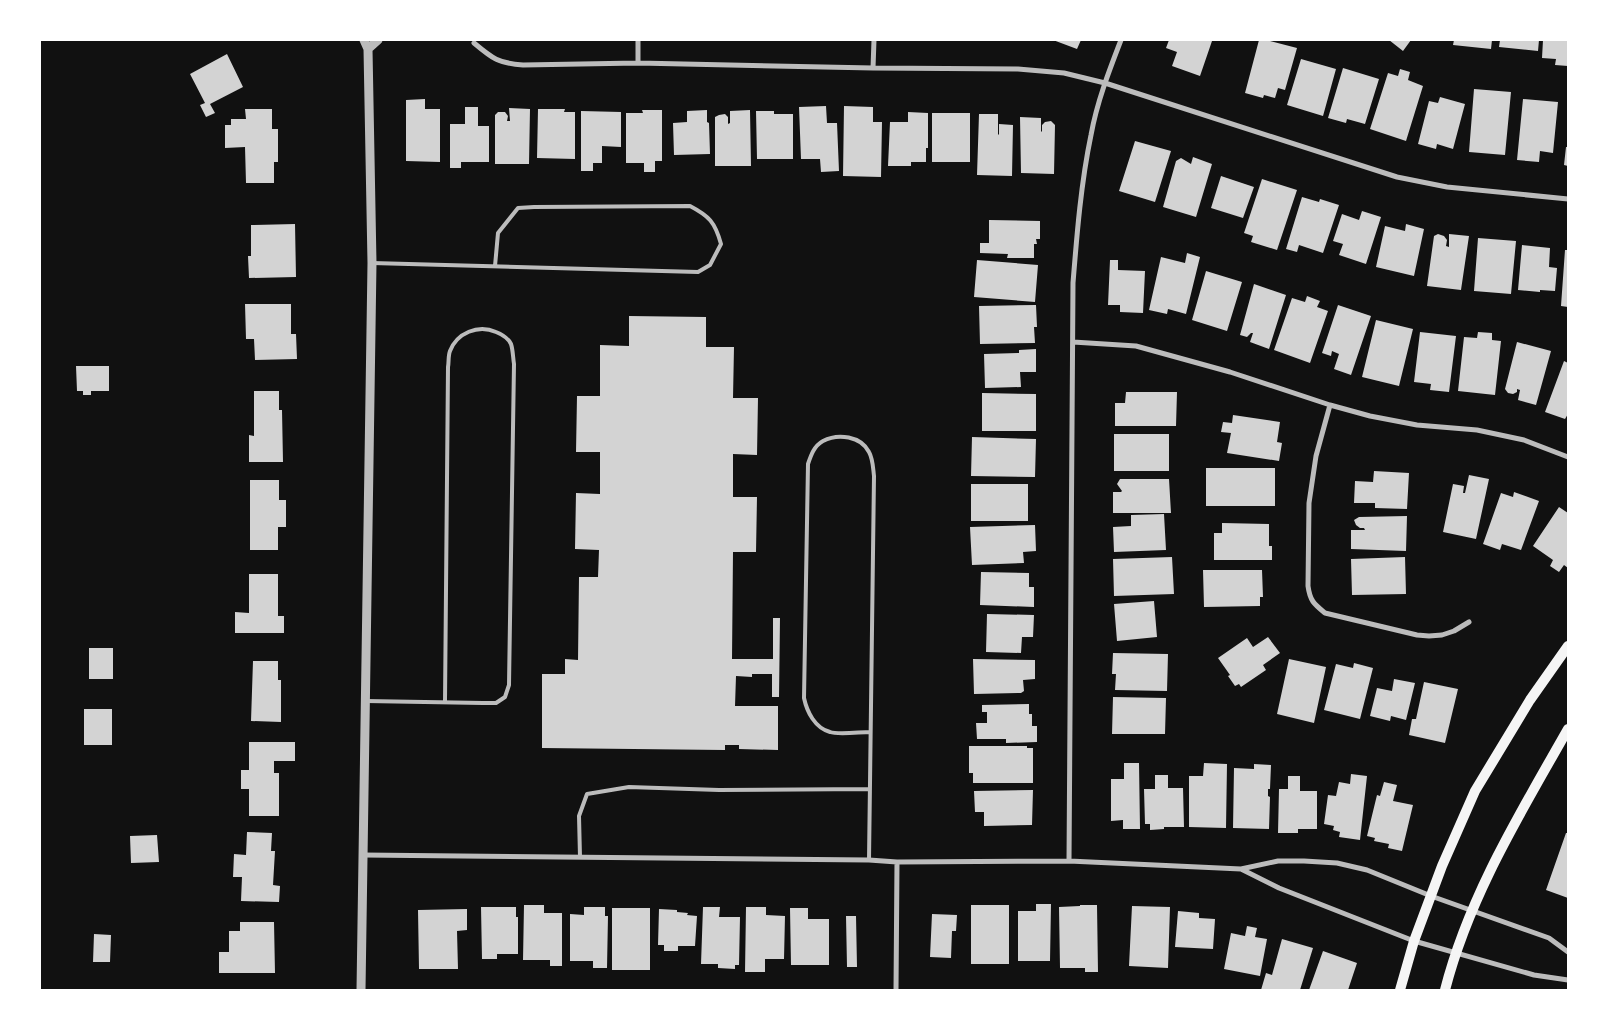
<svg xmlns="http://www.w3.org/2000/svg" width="1608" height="1030" font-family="'Titillium Web',sans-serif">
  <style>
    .building { fill: #d3d3d3 }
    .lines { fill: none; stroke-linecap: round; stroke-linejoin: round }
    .service { stroke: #bcbcbc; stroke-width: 4 }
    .minor { stroke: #bcbcbc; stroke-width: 5 }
    .tertiary { stroke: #bcbcbc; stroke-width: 9 }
    .secondary { stroke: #f5f5f5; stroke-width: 10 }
  </style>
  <rect width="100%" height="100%" fill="#111"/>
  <!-- building -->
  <path class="building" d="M1053 40H1081L1077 49Z
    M1169 40H1208L1212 41 1200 76 1172 66 1177 52 1166 48Z
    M1259 40H1266L1297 48 1285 90 1278 88 1275 98 1264 95 1263 98 1245 93Z
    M1389 40H1411L1403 51Z
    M1454 40H1492L1491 49 1453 45Z
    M1500 40H1539L1538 51 1499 47Z
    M1543 40H1568V66L1555 65 1556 59 1542 58Z
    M227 54 243 87 210 104 215 113 206 117 200 105 205 103 190 74Z
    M1301 59 1336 69 1323 116 1287 105Z
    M1343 68 1379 79 1365 124 1347 119 1346 123 1328 118Z
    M1400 69 1410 72 1408 80 1423 86 1406 141 1370 129 1388 73 1398 76Z
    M1474 89 1511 92 1505 155 1469 152Z
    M1440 97 1465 104 1453 149 1437 144 1436 149 1418 144 1429 101 1438 103Z
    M425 99V109H440V162L406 161V100Z
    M1523 99 1558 102 1553 153 1540 151 1539 162 1517 160Z
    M826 106 827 123H837L839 171 821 172 820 159H801L799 107Z
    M844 106 873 107V122H882L881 177 843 176Z
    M465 107H478V126H489V162H461V168H450V124H465Z
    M509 108 530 109 529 164H495V115L498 112H505L508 116 507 121H510Z
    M245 109H272V129H278V162H274V183H246L245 147 225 148V125H231V119H246Z
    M538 109H565L564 112H575V159L537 158Z
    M642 110H662V161H655V172H644V163H626V113H643Z
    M707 110V122L709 123 710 154 674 155 673 123 687 122V111Z
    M750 110 751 166H715V117L719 115 725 114 728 117V124L730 123V111Z
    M581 111 621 112V147L602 146V163H593V171H581Z
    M756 111H774V114H793V159H757Z
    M908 112 928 113V148H926V162H911V166H888L890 122H908Z
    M932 113H970V162H932Z
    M979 114H998V134L999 135V124L1013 125 1012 176 977 175Z
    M1020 117 1041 118V131L1042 132V125L1045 122 1051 121 1055 125 1054 174 1021 173Z
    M1135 141 1171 151 1155 202 1119 191Z
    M1566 147H1568V166L1564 165Z
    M1193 157 1212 164 1196 217 1163 207 1176 161 1181 158 1191 164Z
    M1221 176 1254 187 1243 218 1211 208Z
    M1262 179 1297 190 1277 250 1251 242 1253 236 1244 233Z
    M1302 197 1319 202 1320 199 1339 205 1323 253 1299 245 1297 252 1286 249Z
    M1362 211 1381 217 1366 264 1339 255 1343 244 1333 241 1342 214 1359 220Z
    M989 220 1040 221V239H1036L1037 244H1034V258H1007L1008 254 980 253V243H989Z
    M295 224 296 277 249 278 248 256H251V225Z
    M1406 224 1424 229 1414 276 1376 267 1385 226 1405 231Z
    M1438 234 1444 236 1447 240 1446 246 1449 247V234L1469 236 1461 290 1427 286 1434 236Z
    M1478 238 1516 241 1511 294 1474 291Z
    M1522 245 1550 248 1549 267 1557 268 1555 291 1540 290V292L1518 290Z
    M1565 250H1568V307L1561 306Z
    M1187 253 1200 257 1186 314 1168 309 1167 314 1149 310 1161 257 1185 263Z
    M977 260 1038 265 1035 302 974 297Z
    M1110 260H1118V270L1145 271 1143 313 1120 312V305H1108Z
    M1206 271 1242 282 1227 331 1192 320Z
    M1254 284 1286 295 1269 349 1250 342 1253 333H1251L1247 337 1240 335Z
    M1307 296 1320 301 1317 307 1328 311 1310 363 1274 350 1292 298 1305 302Z
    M245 304H291V334H296L297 359 255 360 254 339H246Z
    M1036 305 1037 327H1034L1035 343 980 344 979 306Z
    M1338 305 1371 316 1351 375 1334 369 1339 354 1332 351 1331 356 1322 353Z
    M629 316 706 317V347H734L733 398H758L757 455 733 454V497H757L756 552H733L732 659H773V618H780L779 697H772V674H752V677L736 676 735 706H778V750L739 749V745H725V750L542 748V674H565V659L578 660 579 577H598L599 550 575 549 576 493 600 494V452H576L577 396H600V345L629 346Z
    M1376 320 1413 329 1399 386 1362 377Z
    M1420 332 1456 336 1449 392 1430 390 1431 384 1414 382Z
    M1478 332 1492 333V340L1501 341 1495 395 1458 391 1464 337 1477 338Z
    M1517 342 1551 351 1536 405 1518 400 1520 390 1517 389V392L1513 394 1508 393 1505 389Z
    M1036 349V372H1020L1021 387 985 388 984 354 1019 353V350Z
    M1564 361 1568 363V414L1565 419 1545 412Z
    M76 366H109V391H91V395H83V391H77Z
    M254 391H279V410H282L283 462H249V435L254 436Z
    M1126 392H1177L1176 426H1115V403H1125Z
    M982 393 1036 394V431H982Z
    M1233 415 1280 422 1277 442 1282 443 1279 461 1227 453 1231 433 1221 432 1223 422 1232 423Z
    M1114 434H1169V471H1114Z
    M972 437 1036 439 1035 477 971 476Z
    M1206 468H1275V506H1206Z
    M1374 471 1409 473 1407 509 1375 508V503H1354L1355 481 1373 482Z
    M1469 475 1489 479 1476 539 1443 532 1453 484 1464 486 1463 493H1465Z
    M1120 479H1169L1171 513H1113V492H1121L1122 491 1117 484Z
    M250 480H279V500H286V527H278V550H250Z
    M971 484H1028V521H971Z
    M1514 492 1539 501 1521 550 1502 544 1500 550 1483 544 1501 493 1513 497Z
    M1559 507 1568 513V568L1564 565 1559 572 1550 566 1553 560 1533 546Z
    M1164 514 1166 550 1114 552 1113 527 1131 526V515Z
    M1407 516 1406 551 1351 549V530H1365L1364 528H1360L1356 525 1354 520 1359 517Z
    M1222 523 1269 524V546H1272V560H1214V533H1222Z
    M1035 525 1036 551 1023 552 1024 563 972 565 970 527Z
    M1172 557 1174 594 1114 596 1113 559Z
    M1405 557 1406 594 1352 595 1351 559Z
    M1203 570H1262L1263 597H1260V606L1204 607Z
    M981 572 1029 573V587H1034V607L980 605Z
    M249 574H278V616H284V633H235V612L249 613Z
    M1154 601 1157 637 1117 641 1114 604Z
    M987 614 1034 615 1033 637H1022L1021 653 986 652Z
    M1268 637 1280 653 1263 665 1266 670 1241 687 1239 684 1235 686 1228 676 1230 675 1218 658 1247 638 1253 647Z
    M89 648H113V679H89Z
    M1113 653 1168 654 1167 691 1115 690 1116 674H1112Z
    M973 659 1035 660V679L1023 680 1024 691 1021 693 974 694Z
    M1289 659 1326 667 1314 723 1277 714Z
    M253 661H278V680H281V722L251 721Z
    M1354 663 1373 668 1360 719 1324 710 1336 664 1353 668Z
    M1394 679 1415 683 1406 720 1391 716 1390 721 1370 716 1377 688 1392 691Z
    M1424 682 1458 689 1445 743 1409 735 1412 719H1416Z
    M1113 697 1166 698 1165 734H1112Z
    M1029 704V714H1032V726H1037V742L1006 743V739H977L976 723H987V712H982V705Z
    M84 709H112V745H84Z
    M249 742H295V761H274V773H279V816H249V789H241V770H249Z
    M969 746H1027V748H1033V783H973V773H969Z
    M1124 763H1139L1140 829H1123V820L1111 821V779H1124Z
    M1204 763 1227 764 1226 828 1189 827V776H1203Z
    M1254 764 1271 765 1270 789H1268V796L1270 797 1269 829 1233 828 1234 768 1254 769Z
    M1351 774 1367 776 1360 840 1339 837 1340 832 1333 830 1334 826 1324 824 1328 795 1336 796 1339 782 1350 784Z
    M1155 775H1168V788H1183L1184 827H1164V829L1150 830V824H1145L1144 789H1155Z
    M1288 776H1300V791H1317V829H1298V833H1278L1279 789H1288Z
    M1384 782 1397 785 1393 801 1413 805 1402 851 1388 848 1389 844 1374 841 1375 838 1367 836 1377 795 1380 796Z
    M1033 790 1032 825 984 826V812H975L974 791Z
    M247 832 272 833 271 851H275L273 885 280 886 279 902 241 901 242 877H233L234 854 246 855Z
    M1566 833H1568V898L1546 890Z
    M157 835 159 862 131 863 130 836Z
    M1036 904H1051L1050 961H1018V911H1036Z
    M524 905H544V913H562V966H550V960H523Z
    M971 905H1009V964H971Z
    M1080 905H1097L1098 972H1085V968H1060L1059 907 1080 906Z
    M1132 906 1170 907 1168 968 1129 966Z
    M481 907H516V917H518V954H497V959H482Z
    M584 907H605V916H608L607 968H593V961H570V914L584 915Z
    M703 907H720L719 917H740L739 965H735V969L718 968V964H701Z
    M746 907H766V915L785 916 784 959H765V972H745Z
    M612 908H650V970H612Z
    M790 908H808V919H829V965H791Z
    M467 909V930L457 931 458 969H419L418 910Z
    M659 909 677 910V912L688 913 687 915 697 916 695 946H678V951H664V945H658Z
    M1178 911 1199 913V918L1215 919 1213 949 1175 947Z
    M932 914 957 915 956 931H952L951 958 930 957Z
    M846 916H856L857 967H847Z
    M240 922H274L275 973H219V952H229V931H240Z
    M1247 926 1257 928 1255 937 1267 939 1260 976 1224 969 1231 933 1245 936Z
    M94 934 111 935 110 962H93Z
    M1282 939 1313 948 1300 990H1261L1266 973 1272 975Z
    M1323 951 1357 963 1348 990H1309Z"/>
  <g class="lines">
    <!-- service -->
    <path class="service" d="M372 263 698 272 710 265 721 244C715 222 709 216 690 206L534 207 518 208 498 233 495 266
      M366 701 483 703H496L505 697 509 685 514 364C513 358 513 350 511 344 508 338 501 334 496 332 478 324 457 333 450 351 448 356 449 362 448 367L445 702
      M580 857 579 816 587 794 629 787 719 790 870 789
      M869 860 874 476C873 468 873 459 869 452 861 436 838 433 823 441 814 446 811 455 808 464L804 698C807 712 815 728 830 732 838 735 860 732 870 732"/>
    <!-- minor -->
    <path class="minor" d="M638 40V63
      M474 43C493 59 498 63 523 65L638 63 873 68 1018 69 1064 73 1105 83 1397 177 1447 187 1568 199
      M873 68 874 40
      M1073 342 1136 346 1230 372 1330 405 1370 416 1417 425 1477 430 1524 440 1568 457
      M1330 405 1316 456 1309 503 1308 586C1310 601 1314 604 1325 613L1417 635 1429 636 1442 635 1454 631 1469 622
      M363 855 869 860 897 862 1069 861 1241 869 1278 861H1304L1337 863 1367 870 1431 896 1549 938 1568 952
      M1069 861 1073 283C1077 233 1081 183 1091 135 1097 102 1109 71 1121 40
      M1241 869 1279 888 1414 941 1534 975 1568 980
      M896 990 897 862"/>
    <!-- tertiary -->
    <path class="tertiary" d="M368 49 378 40
      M361 990 372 263 368 49 364 40"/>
    <!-- secondary -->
    <path class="secondary" d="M1400 990 1414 941 1442 866 1475 791 1530 700 1568 646
      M1445 990C1469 896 1521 812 1568 729"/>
  </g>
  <!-- border -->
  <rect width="1608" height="1030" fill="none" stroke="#ffffff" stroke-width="82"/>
</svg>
